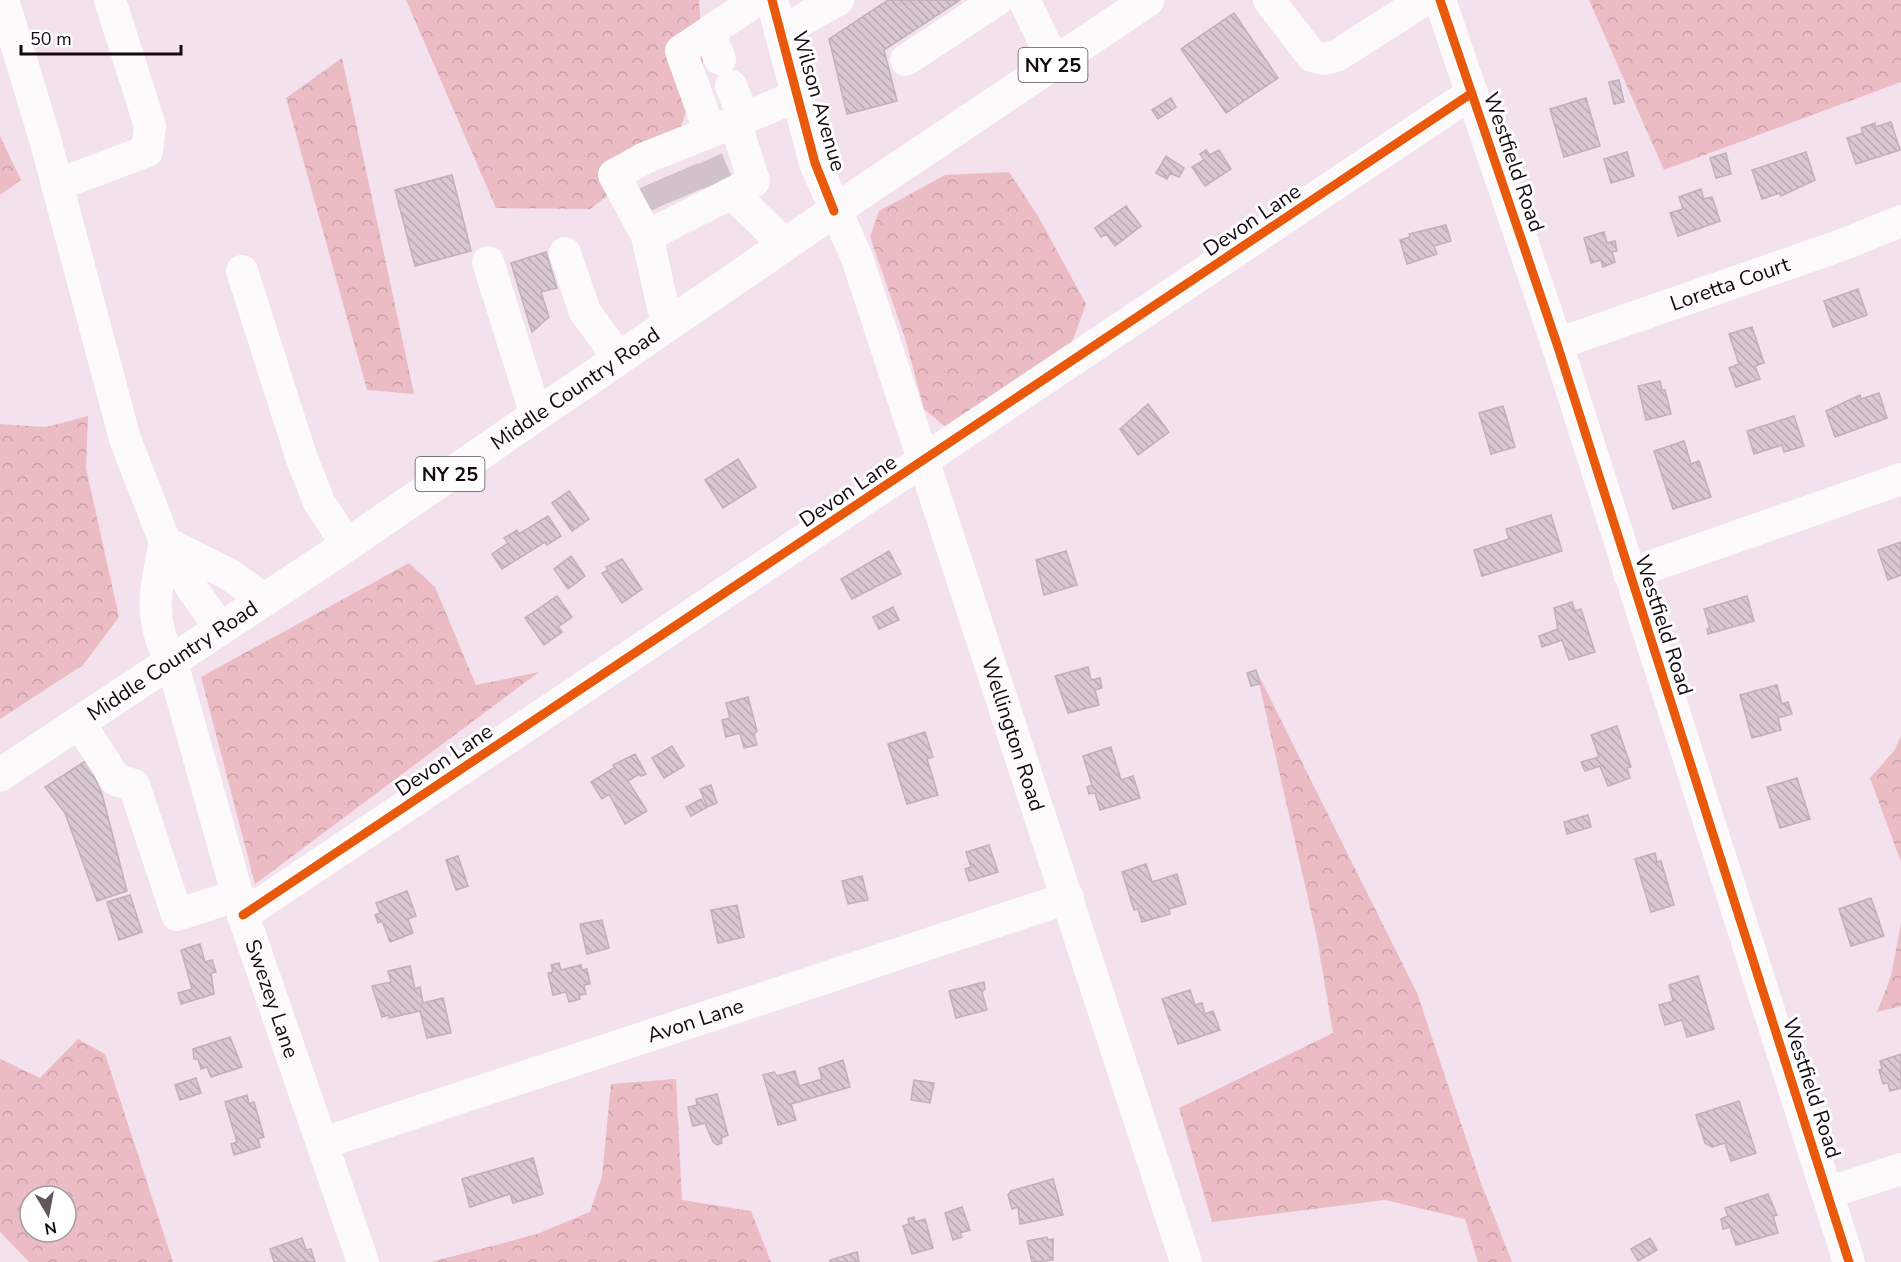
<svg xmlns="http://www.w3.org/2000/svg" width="1901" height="1262" font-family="'Nunito Sans',sans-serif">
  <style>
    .forest { fill: url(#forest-crowns); fill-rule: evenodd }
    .building { fill: url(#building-back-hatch); stroke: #bfb0b9; stroke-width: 1.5 }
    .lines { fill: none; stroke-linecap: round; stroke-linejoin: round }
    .minor-tunnel { stroke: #d1c1cd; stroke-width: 32; stroke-dasharray: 32 16; stroke-linecap: butt }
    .minor { stroke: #fdfafc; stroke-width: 32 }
    .major { stroke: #fdfafc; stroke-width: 33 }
    .cycleway-casing { stroke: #fff; stroke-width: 13 }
    .cycleway { stroke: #e8590c; stroke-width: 9 }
    .labels { text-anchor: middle; stroke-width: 6; stroke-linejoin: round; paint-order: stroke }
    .shield { fill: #fff; stroke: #5a5358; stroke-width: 1.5 }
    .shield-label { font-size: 20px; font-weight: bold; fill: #130910 }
    .street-label { font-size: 21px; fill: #130910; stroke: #fff }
  </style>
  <defs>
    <pattern id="forest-crowns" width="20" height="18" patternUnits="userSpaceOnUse" patternTransform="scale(1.5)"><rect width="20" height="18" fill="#ecbcc5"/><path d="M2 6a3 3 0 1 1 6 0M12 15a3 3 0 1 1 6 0" fill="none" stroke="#caa0a8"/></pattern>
    <pattern id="building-back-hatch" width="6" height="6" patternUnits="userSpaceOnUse" patternTransform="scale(1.5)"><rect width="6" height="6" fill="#d8c8d1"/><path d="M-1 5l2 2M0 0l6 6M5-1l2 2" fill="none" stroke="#b8aab2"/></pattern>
  </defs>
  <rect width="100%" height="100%" fill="#f3e1ee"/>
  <!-- forest -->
  <path class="forest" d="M406 0H699L703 62 675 144 590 209 496 208Z
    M1589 0H1901V82L1664 170Z
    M342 58 414 394 367 390 286 98Z
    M0 136 21 180 0 195Z
    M1009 172 1038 216 1086 304 1071 345 948 429 924 409 905 338 870 237 879 211 945 175Z
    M88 416 86 468 119 617 83 665 0 719V424L46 427Z
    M409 563 435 587 476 685 539 672 255 884 201 677Z
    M1256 670 1417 993 1481 1183 1512 1262H1478L1465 1219 1385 1200 1212 1222 1179 1108 1333 1033 1317 938Z
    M1901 736V862L1870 778 1894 751Z
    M1901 923V1006L1877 1012 1891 976Z
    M78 1039 105 1054 173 1262H29L0 1232V1059L40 1078ZM30 1196H66V1232H30Z
    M676 1079 682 1200 751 1211 771 1262H431L537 1234 590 1212 602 1176 611 1084Z"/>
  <!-- building -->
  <path class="building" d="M888 0H960L884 50 897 101 847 114 829 39Z
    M1234 13 1278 78 1226 113 1181 49Z
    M1619 80 1624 102 1614 104 1609 82Z
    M1171 98 1176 107 1158 119 1152 110Z
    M1586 98 1600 146 1564 157 1550 109Z
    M1891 122 1900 150 1856 164 1847 138 1863 133 1861 128 1875 123V127Z
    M1206 150 1210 155 1219 150 1231 169 1205 186 1192 167 1204 160 1200 154Z
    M1627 152 1634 176 1611 183 1604 159Z
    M1806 152 1815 180 1781 196 1780 193 1762 199 1752 170Z
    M1726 153 1731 174 1716 178 1710 158Z
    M1166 156 1184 168 1179 177 1170 173 1167 179 1156 173Z
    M452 175 471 251 415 266 395 190Z
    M1701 189 1704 199 1712 197 1720 221 1678 236 1670 213 1683 209 1679 197Z
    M1126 206 1141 226 1115 246 1106 234 1101 237 1095 228Z
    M1446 225 1451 241 1434 246 1437 254 1407 264 1400 240 1410 237 1409 234Z
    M1604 232 1607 243 1615 241 1617 251 1612 252 1615 262 1603 267 1601 260 1591 263 1584 238Z
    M546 252 557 288 541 292 549 317 532 332 511 263Z
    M1858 289 1867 315 1833 327 1824 301Z
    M1752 327 1764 363 1755 366 1760 379 1736 387 1729 368 1739 364 1729 334Z
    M1660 381 1662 390H1665L1671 414 1646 420 1638 386Z
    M1879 393 1887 418 1835 437 1826 411 1860 395 1861 399Z
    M1148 404 1169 432 1138 455 1120 429Z
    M1503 406 1515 447 1491 454 1479 413Z
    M1794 416 1804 446 1784 452 1782 445 1754 454 1747 431Z
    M1684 441 1691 464 1699 461 1711 497 1673 509 1654 451Z
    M738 459 756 487 723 508 705 480Z
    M569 491 589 519 572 531 552 503Z
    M1551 515 1562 551 1482 576 1474 550 1509 539 1506 529Z
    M548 516 561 536 547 545 545 542 502 569 492 554 508 543 504 538 517 530 519 534Z
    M1901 542V575L1888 580 1878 550Z
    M889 551 901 574 852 599 841 579Z
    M1066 551 1077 585 1044 595 1036 560Z
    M571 556 585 576 568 589 554 569Z
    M622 559 642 589 622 603 602 573 608 570 606 567Z
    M557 596 572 617 558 627 562 632 544 645 525 618Z
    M1747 596 1754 621 1708 634 1707 629 1710 628 1704 609Z
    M1572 602 1575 611 1581 609 1595 652 1569 660 1562 640 1542 647 1539 636 1558 629 1554 608Z
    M893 607 899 620 879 629 873 617Z
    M1088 667 1091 680 1100 678 1102 688 1095 690 1099 705 1068 713 1055 676Z
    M1256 670 1260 684 1251 686 1247 673Z
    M1777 685 1782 704 1788 702 1792 714 1778 718 1781 730 1752 738 1740 695Z
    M748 697 757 731 754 734 757 745 744 748 740 733 726 737 722 720 730 718 726 703Z
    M1617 726 1631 767 1627 768 1630 778 1608 786 1600 766 1585 771 1581 762 1599 757 1591 735Z
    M925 732 933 757 927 759 938 795 907 804 888 744Z
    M672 746 684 766 664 778 652 758Z
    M1111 747 1121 780 1133 776 1140 798 1100 810 1095 793 1089 794 1087 787 1092 785 1083 756Z
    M635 754 646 774 641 776 639 774 628 781 647 811 625 824 609 794 602 799 591 782 614 768 613 765Z
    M87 760 102 794 127 891 97 901 65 813 45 787Z
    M1797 778 1810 819 1780 828 1767 787Z
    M711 785 717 803 707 807 700 789Z
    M701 799 706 808 691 816 686 807Z
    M1588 815 1591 827 1567 834 1564 822Z
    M989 845 998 872 969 881 965 869 971 867 966 852Z
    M1655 853 1657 862 1661 861 1674 905 1651 912 1635 859Z
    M458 856 468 886 456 890 446 860Z
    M1146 864 1152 882 1177 874 1186 904 1169 909 1170 914 1142 922 1138 909 1134 910 1122 872Z
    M862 876 868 900 848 904 842 881Z
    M407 891 416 916 408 919 413 933 390 942 382 921 378 923 375 915 380 913 376 903Z
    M130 895 142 932 119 940 107 902Z
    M1871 898 1884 936 1851 946 1839 909Z
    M737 905 744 937 718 943 711 910Z
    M602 920 609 948 587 954 580 924Z
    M200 944 205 962 212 960 216 972 211 973 214 994 181 1004 178 993 192 989 181 950Z
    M559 963 561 970 581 965 582 970 587 969 590 984 584 985 586 994 579 995 580 999 569 1002 566 992 553 995 548 973 553 972 551 965Z
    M410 966 415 989 420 987 423 1003 443 998 451 1033 427 1038 420 1011 389 1018V1015L382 1017 372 986 391 982 388 971Z
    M1698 976 1714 1029 1687 1037 1682 1020 1665 1025 1659 1005 1673 1001 1669 985Z
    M984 982 985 989 982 992 987 1010 956 1018 949 991Z
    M1190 990 1195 1005 1202 1003 1205 1014 1213 1011 1220 1030 1178 1044 1162 999Z
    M230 1037 242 1067 211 1077 207 1067 201 1069 198 1059H194L193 1049Z
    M1901 1054V1088L1890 1091 1888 1083 1883 1084 1879 1070 1882 1069 1880 1061Z
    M843 1060 850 1087 791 1104 796 1120 778 1125 763 1075 774 1072 777 1076 795 1071 799 1086 822 1079 819 1068Z
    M196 1078 201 1093 180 1100 175 1085Z
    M914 1080 934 1083 930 1103 911 1100Z
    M717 1094 728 1135 721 1138 722 1143 717 1145 713 1142 705 1123 693 1126 688 1107 697 1105 696 1099Z
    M247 1095 249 1104 254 1102 264 1137 258 1139 260 1147 234 1155 231 1144 237 1142 225 1102Z
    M1739 1101 1756 1153 1731 1161 1725 1143 1712 1147 1705 1143 1696 1115Z
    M533 1158 543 1194 513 1203 510 1194 470 1207 462 1179Z
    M1053 1179 1063 1215 1020 1224 1018 1207 1012 1209 1008 1195 1011 1191Z
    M1768 1194 1777 1215 1773 1216 1778 1233 1736 1245 1730 1227 1723 1229 1721 1219 1728 1216 1725 1208Z
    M962 1207 970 1230 960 1233 962 1237 953 1240 945 1213Z
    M914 1217 915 1222 925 1219 933 1248 912 1254 903 1226 909 1224 908 1219Z
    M1047 1237 1048 1240 1053 1239V1260L1032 1262 1027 1241Z
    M302 1238 306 1250 311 1249 315 1262H274L270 1249Z
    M1650 1238 1657 1250 1638 1261 1631 1249Z
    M857 1252 859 1262H830V1260Z"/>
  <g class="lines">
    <!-- minor-tunnel -->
    <path class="minor-tunnel" d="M707 160 717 183
      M682 170 692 193
      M654 182 664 205"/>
    <!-- minor -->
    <g class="minor">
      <path d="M3 0 45 139 125 439 165 542 193 590 221 629"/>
      <path id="s1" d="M772 0 815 163 857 258 1186 1262"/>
      <path d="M1024 0 1055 64"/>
      <path d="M1269 0 1312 56 1324 59 1338 55 1424 0"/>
      <path d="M1440 0 1557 344 1849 1262"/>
      <path d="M709 32 720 59"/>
      <path d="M780 32 838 0"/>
      <path d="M906 60 997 0"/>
      <path d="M731 86 744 118"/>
      <path d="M735 122 797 96"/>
      <path d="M710 132 681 51 757 0"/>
      <path d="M57 185 147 151 150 126 110 0"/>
      <path d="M647 236 614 175 645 158 735 122 754 181 732 193"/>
      <path d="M565 253 585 312 619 358"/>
      <path d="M488 262 536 415"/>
      <path d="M242 271 302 459 319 502 347 545"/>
      <path d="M667 325 647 236 732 193 785 245"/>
      <path id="s2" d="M1557 344 1839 246 1901 221"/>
      <path d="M1629 574 1901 479"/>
      <path id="s3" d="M265 600 230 575 165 542C156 587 147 620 172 662L243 915 363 1262"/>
      <path d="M79 722 116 780 134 785 177 915 238 895"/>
      <path d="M243 915 1472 93"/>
      <path id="s4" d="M323 1143 1068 898"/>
      <path d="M1827 1193 1901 1169"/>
    </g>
    <!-- major -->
    <path class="major" id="s5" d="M0 775 347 545 834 211 1148 0"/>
    <!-- cycleway casing -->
    <g class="cycleway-casing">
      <path id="cycleway" d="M772 0 815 163 834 211
        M1440 0 1557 344 1849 1262
        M243 915 1472 93"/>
    </g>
    <!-- cycleway -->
    <use href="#cycleway" class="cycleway"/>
  </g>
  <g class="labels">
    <!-- shield labels -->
    <g class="shield">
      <rect x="1018.5" y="48" width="69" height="34" rx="4.5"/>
      <rect x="415.5" y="457" width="69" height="34" rx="4.5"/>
    </g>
    <g class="shield-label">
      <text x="1053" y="72">NY 25</text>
      <text x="450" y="481">NY 25</text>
    </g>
    <!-- street labels -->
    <g class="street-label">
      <text transform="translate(819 101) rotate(74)" y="7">Wilson Avenue</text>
      <text transform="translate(1514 162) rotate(71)" y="7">Westfield Road</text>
      <text transform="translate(1252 220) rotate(-34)" y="7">Devon Lane</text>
      <text dy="7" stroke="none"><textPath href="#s2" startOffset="183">Loretta Court</textPath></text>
      <text dy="7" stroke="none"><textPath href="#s5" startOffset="693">Middle Country Road</textPath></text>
      <text transform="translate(848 491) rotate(-34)" y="7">Devon Lane</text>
      <text transform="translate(1664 625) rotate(72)" y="7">Westfield Road</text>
      <text dy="7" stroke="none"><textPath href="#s5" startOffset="207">Middle Country Road</textPath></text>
      <text dy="7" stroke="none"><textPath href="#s1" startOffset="774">Wellington Road</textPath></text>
      <text transform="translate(444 760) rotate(-34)" y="7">Devon Lane</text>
      <text dy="7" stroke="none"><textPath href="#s3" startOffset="591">Swezey Lane</textPath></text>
      <text dy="7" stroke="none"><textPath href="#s4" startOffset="392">Avon Lane</textPath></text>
      <text transform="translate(1812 1088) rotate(72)" y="7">Westfield Road</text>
    </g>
  </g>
  <!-- north arrow -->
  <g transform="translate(48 1214) rotate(170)"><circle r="28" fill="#ffffff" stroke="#a19d9f" stroke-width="1.5"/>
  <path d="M0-4.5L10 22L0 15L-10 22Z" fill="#61555e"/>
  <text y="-9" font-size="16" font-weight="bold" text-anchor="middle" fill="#130910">N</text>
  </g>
  <!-- scale -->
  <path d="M21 45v9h160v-9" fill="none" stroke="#130910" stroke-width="3"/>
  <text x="30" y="45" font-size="18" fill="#130910" stroke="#ffffff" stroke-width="4.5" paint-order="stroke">50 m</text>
</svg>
